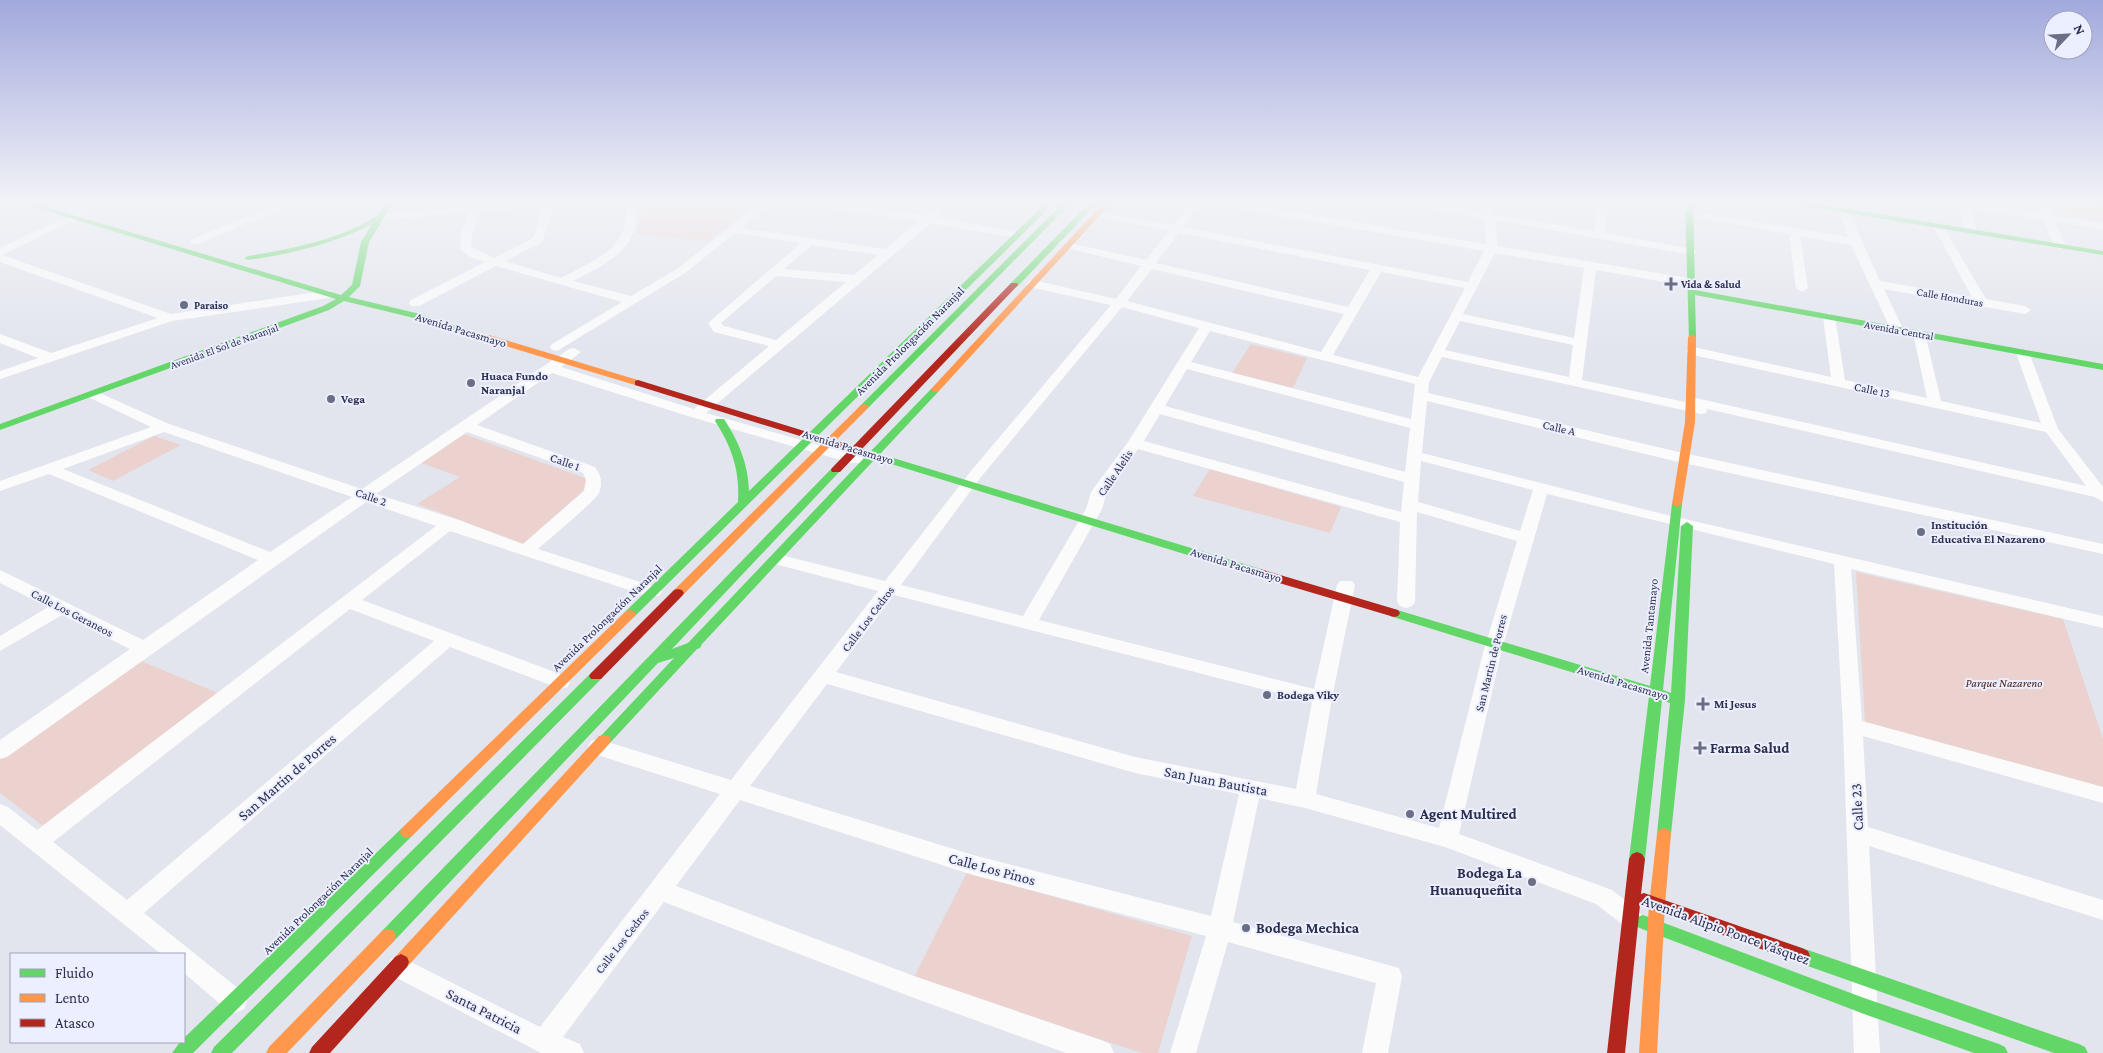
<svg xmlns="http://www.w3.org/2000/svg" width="2103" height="1053" font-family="'Crimson Pro',serif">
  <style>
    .green { fill: #ebd2cf }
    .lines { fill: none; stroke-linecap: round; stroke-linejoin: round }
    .street { fill: #fbfbfc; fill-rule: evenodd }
    .fast { fill: #63d668; fill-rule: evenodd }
    .slow { fill: #ff974d; fill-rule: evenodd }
    .jam { fill: #b3261e; fill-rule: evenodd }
    .poi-dot { fill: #6b6f85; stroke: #ecefff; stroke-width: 2 }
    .labels { text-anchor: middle; stroke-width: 4; stroke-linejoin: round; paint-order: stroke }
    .far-poi-label { font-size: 11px; font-weight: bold; fill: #2b2f4d; stroke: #ecefff; text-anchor: start }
    .far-street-label { font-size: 11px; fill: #2b2f4d; stroke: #ecefff }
    .street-label { font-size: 12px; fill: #2b2f4d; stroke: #ecefff }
    .poi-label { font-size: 12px; font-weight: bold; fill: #2b2f4d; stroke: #ecefff; text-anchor: start }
    .park-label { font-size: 12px; font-style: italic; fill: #471c10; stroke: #ecefff }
    .near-poi-label { font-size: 15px; font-weight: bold; fill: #2b2f4d; stroke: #ecefff; text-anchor: start }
    .near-street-label { font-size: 15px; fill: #2b2f4d; stroke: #ecefff }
  </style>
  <rect width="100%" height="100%" fill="#e2e5ed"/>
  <!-- green -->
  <path class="green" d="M645 201H756L708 241 636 234Z
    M2054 201 2103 203V221L2059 214Z
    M1251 344 1307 358 1293 388 1232 373Z
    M464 434 587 479 583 491 523 544 417 504 460 477 421 463Z
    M154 436 181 445 113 481 88 470Z
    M1210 469 1341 507 1330 533 1193 496Z
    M1856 572 2063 619 2103 739V788L1865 722Z
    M139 660 218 693 43 826 0 793V758Z
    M967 872 1192 936 1158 1053H1142L913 979Z"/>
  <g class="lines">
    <!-- street -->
    <path class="street" d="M65 201H79L69 207H61L60 205Z
      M242 201H258L273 206 285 201H300L198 244H190V240L263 210Z
      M524 201H566L555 205 542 242 505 261 561 278C583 266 616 254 624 228 626 220 626 210 627 201H637C637 210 637 220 635 229 626 256 596 269 573 281L631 296 677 269 762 201H774L742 228 885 249 919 221 798 204 793 201H822L926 215 943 201H955L937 217 1016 232 1022 235 1016 238 931 223 706 413 861 457 864 460 861 463H851L691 417 552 373 477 425 595 467C601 475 603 483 599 493 595 501 548 540 538 549L659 588 662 592 659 596H647L450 531 362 600 568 677 570 682 568 687 561 689 450 647 144 913 244 993 247 1001 244 1009 235 1013 226 1009 184 973V954H161L0 825V804L8 807 37 830 436 526 366 502 7 757 0 759V740L130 649 62 615 0 651V636L48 607 0 583V570L143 640 258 560 49 474 0 491V481L151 427 88 397 86 394 93 390 169 424 362 489 569 349 574 348 581 352 561 367 694 409 769 346 714 332 708 323 801 243 735 233 685 273 557 351 552 350 550 347 552 344 622 302 496 266 419 306H411L409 303 411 300 485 262 470 257 460 249 461 234 469 212 381 220 376 217 377 215ZM544 206 533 238 494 258 471 247 472 234 480 211ZM812 245 878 255 854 275 784 269ZM776 276 846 282 776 340 724 326 721 323ZM164 432 352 497 270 552 63 469ZM467 432 583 473 586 480 584 491 523 544 456 519 376 494ZM350 609 434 641 127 900 53 842Z
      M1192 201H1203L1183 227 1468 282 1484 251 1212 204 1207 201H1231L1486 244 1484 218 1405 204 1400 201H1424L1482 212 1480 201H1490L1494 214 1594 231 1598 201H1608L1605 233 1692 249 1698 252 1692 255 1495 220 1498 246 1694 279 1700 283 1694 287 1596 270 1582 380 1685 402 1686 398 1691 397 2086 486 2046 432 1693 355 1686 351 1693 347 1831 377 1823 317 1829 313 1835 317 1845 380 1927 398 1913 333 1919 329 1925 333 1941 401 2041 423 2016 353 2018 350H2028L2058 429 2103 487V502L2095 497 1707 409 1706 413 1701 414 1442 357 1429 382 1428 393 1670 450 2103 544V554L1670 460 1427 401 1422 453 1663 514 2103 616V628L1851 569 1862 721 2103 787V803L1863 736 1868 827 2103 900V920L1869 846 1880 1053H1854L1843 726 1834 564 1547 494 1501 653 1459 834 1612 890 1638 910 1642 917 1638 924 1630 927 1622 924 1596 904 1445 847 1305 808 1259 798 1233 922 1399 968 1402 976 1388 1053H1362L1376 983 1228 942 1196 1053H1170L1206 936 973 875 740 800 676 886 914 976 1101 1040 1110 1044 1114 1053H1066L914 998 664 902 563 1037 580 1044 584 1053H541L391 975 387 967 391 959 399 956 540 1027 720 794 591 753 588 747 591 741 598 739 731 780 878 591 771 563 769 559 771 555 777 554 885 581 971 471 1111 305 1029 287 1027 284 1029 281 1033 280 1116 299 1141 266 1066 248V244L1070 243 1146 260 1169 231 1094 216V212L1173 225ZM1179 233 1370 270 1348 307 1156 263ZM1495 253 1584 268 1574 338 1463 314ZM1152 269 1344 314 1321 352 1127 301ZM1381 272 1465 288 1418 377 1333 355ZM1122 307 1199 328 1128 442 1091 492 1086 509 1023 616 901 585 981 477ZM1460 321 1573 345 1569 377 1445 350ZM1210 331 1415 384 1411 419 1191 362ZM1187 369 1410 428 1405 472 1165 406ZM1160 414 1404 482 1401 512 1144 441ZM1138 449 1400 522 1397 602 1400 606 1406 608 1412 606 1415 602 1417 512 1517 541 1483 653 1439 828 1316 794 1332 698 1355 585 1352 581H1340L1337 585 1314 689 1039 620 1102 509 1107 492ZM1421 461 1533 490 1520 531 1418 502ZM894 595 1312 702 1296 789 1135 757 836 672ZM827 684 1135 773 1239 794 1211 916 973 855 750 786Z
      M1942 201H1969L2041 213 2036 201H2046L2052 215 2103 223V229L2055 222 2066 246 2060 249 2054 246 2043 220 1971 208 1977 231 1971 234 1965 231 1960 206Z
      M1843 207 1848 210 1880 281 1972 297 1933 226 1938 223 1943 226 1986 299 2025 306 2031 310 2025 314 1884 289 1903 329 1897 333 1892 332 1851 245 1800 236 1808 288 1802 292 1796 288 1789 234 1704 219 1699 216 1704 213 1848 237 1838 210Z
      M84 208 88 209V213L2 255 171 314 329 290 335 294 329 298 172 321 0 379V371L38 358 0 343V334L51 353 158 318 0 262V248Z"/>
    <!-- fast -->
    <path class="fast" d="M14 201H26L341 295 352 285 361 242 372 224C333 244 291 254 248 260L244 258 248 256C287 250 342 239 375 217 380 214 383 206 386 201H394L369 242 360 286 349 297 420 314 493 338 489 341 486 340 414 318 344 301 329 310 0 430V424L323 306 336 299Z
      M1048 201H1056L634 617H626L624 614 626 611 738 502C740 471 732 447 715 421L716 419H724C739 442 748 463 749 491Z
      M1065 201H1073L867 409H861L859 407Z
      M1091 201H1099L1017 287H1011V283Z
      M1685 201H1693L1695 290 2103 364V370L1695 295 1696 337 1695 339H1689Z
      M1782 201H1800L2103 251V255L1786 203Z
      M935 387 938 388V392L880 454 1264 570 1266 573 1264 576H1256L875 459 702 644 700 648 697 649 609 744 604 745 599 744 597 740 674 658 658 663 394 941 388 943 382 941 380 936 382 931 832 468H840L841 470 672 649 688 643 866 456 842 449 841 447 842 445 846 444 871 451 932 388Z
      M1677 501 1682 504 1663 690 1671 693 1681 526 1687 522 1693 526 1685 700 1671 834 1669 838 1664 840 1659 838 1657 834 1670 703 1662 700 1645 859 1642 864 1637 866 1632 864 1629 859 1649 696 1390 616 1388 613 1390 610 1394 609 1650 686 1672 504Z
      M596 671 601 673 603 676 601 679 232 1053H211L214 1047 591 673Z
      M407 826 412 828 414 832 412 836 193 1053H172L180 1042H184V1038L402 828Z
      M1643 915 1864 998 1999 1044 2005 1047 2008 1053H1974L1864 1014 1637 927 1635 922 1637 917Z
      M1802 948 2079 1044 2085 1047 2088 1053H2054L1802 964 1796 961 1794 956 1796 951Z"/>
    <!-- slow -->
    <path class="slow" d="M1105 201H1113L938 392H932V388Z
      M1692 334 1696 337 1695 422 1682 504 1677 507 1672 504 1685 422 1688 337Z
      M489 335 641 381 643 383 638 386 635 385 486 340 485 338Z
      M864 404 867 405 869 407 867 409 682 596H674L672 593 674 590 861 405Z
      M630 610 634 611 636 614 634 617 412 836 407 838 402 836 400 832 402 828 626 611Z
      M604 735 609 736 611 740 609 744 407 967 401 970 395 967 393 962 395 957 599 736Z
      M1664 828 1669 830 1671 834 1665 905 1657 1053H1639L1649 905 1657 834 1659 830Z
      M388 929 394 931 396 936 394 941 287 1053H266L269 1047 382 931Z"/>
    <!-- jam -->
    <path class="jam" d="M1011 283H1017L1018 285 840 472H832L831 470 832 468Z
      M638 380 850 445 851 447 850 449H842L635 385V381Z
      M1260 569 1398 610 1400 613 1398 616 1394 617 1256 576 1254 573 1256 570Z
      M678 589 682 590 684 593 682 596 601 679H591L589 676 591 673 674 590Z
      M1637 852 1642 854 1645 859 1641 894 1644 893 1802 948 1808 951 1810 956 1808 961 1802 964 1640 905 1625 1053H1607L1629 859 1632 854Z
      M401 954 407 957 409 962 407 967 330 1053H309L312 1047 395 957Z"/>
  </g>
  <!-- sky -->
  <linearGradient id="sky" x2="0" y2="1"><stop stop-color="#a2a9dd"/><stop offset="0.58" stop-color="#f2f3f7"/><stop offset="1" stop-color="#f2f3f7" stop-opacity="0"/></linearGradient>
  <rect width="2103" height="349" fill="url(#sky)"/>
  <!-- markers -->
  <g class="poi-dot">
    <path d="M1668.5 276.5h5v5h5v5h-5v5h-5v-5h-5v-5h5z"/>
    <circle cx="184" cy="305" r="5"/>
    <circle cx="471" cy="383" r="5"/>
    <circle cx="331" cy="399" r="5"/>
    <circle cx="1921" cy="532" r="5"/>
    <circle cx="1267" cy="695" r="5"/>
    <path d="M1700.5 696.5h5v5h5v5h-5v5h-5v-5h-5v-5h5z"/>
    <path d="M1697.5 740.5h5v5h5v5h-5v5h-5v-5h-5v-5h5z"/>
    <circle cx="1410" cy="814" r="5"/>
    <circle cx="1532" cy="882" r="5"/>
    <circle cx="1246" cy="928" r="5"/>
  </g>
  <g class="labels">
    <!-- far-poi labels -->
    <g class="far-poi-label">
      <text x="1681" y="288">Vida &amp; Salud</text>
      <text x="194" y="309">Paraiso</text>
    </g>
    <!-- far-street labels -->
    <g class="far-street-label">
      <text transform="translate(1950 297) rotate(10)" y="4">Calle Honduras</text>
      <text transform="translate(1899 330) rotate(10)" y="4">Avenida Central</text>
      <text transform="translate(224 346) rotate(-20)" y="4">Avenida El Sol de Naranjal</text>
    </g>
    <!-- street labels -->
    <g class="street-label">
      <text transform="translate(461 330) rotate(17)" y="4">Avenida Pacasmayo</text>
      <text transform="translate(910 341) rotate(-45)" y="4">Avenida Prolongación Naranjal</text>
      <text transform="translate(1872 390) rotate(12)" y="4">Calle 13</text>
      <text transform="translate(1559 428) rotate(13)" y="4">Calle A</text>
      <text transform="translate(848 447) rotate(17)" y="4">Avenida Pacasmayo</text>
      <text transform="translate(565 462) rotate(19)" y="4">Calle 1</text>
      <text transform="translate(1115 473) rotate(-56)" y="4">Calle Alelis</text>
      <text transform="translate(371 497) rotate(19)" y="4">Calle 2</text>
      <text transform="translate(1236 565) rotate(17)" y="4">Avenida Pacasmayo</text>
      <text transform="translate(72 613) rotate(27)" y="4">Calle Los Geraneos</text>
      <text transform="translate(607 618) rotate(-44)" y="4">Avenida Prolongación Naranjal</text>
      <text transform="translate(868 619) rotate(-53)" y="4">Calle Los Cedros</text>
      <text transform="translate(1649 626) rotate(-84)" y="4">Avenida Tantamayo</text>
      <text transform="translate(1491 663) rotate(-76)" y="4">San Martin de Porres</text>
      <text transform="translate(1623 683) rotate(17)" y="4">Avenida Pacasmayo</text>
      <text transform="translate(318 901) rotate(-44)" y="4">Avenida Prolongación Naranjal</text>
      <text transform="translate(622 941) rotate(-52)" y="4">Calle Los Cedros</text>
    </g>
    <!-- poi labels -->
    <g class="poi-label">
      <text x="481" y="380">Huaca Fundo<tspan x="481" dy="14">Naranjal</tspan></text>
      <text x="341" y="403">Vega</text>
      <text x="1931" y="529">Institución<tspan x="1931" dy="14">Educativa El Nazareno</tspan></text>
      <text x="1277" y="699">Bodega Viky</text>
      <text x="1714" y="708">Mi Jesus</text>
    </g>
    <!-- park labels -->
    <g class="park-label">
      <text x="2004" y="687">Parque Nazareno</text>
    </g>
    <!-- near-poi labels -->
    <g class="near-poi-label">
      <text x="1710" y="753">Farma Salud</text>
      <text x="1420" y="819">Agent Multired</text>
      <text x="1522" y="878" text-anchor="end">Bodega La<tspan x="1522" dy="17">Huanuqueñita</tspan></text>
      <text x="1256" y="933">Bodega Mechica</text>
    </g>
    <!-- near-street labels -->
    <g class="near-street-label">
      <text transform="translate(287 777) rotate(-41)" y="5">San Martin de Porres</text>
      <text transform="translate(1216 781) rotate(11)" y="5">San Juan Bautista</text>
      <text transform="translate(1857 807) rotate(-93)" y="5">Calle 23</text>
      <text transform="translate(992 869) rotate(15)" y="5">Calle Los Pinos</text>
      <text transform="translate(1726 930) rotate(20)" y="5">Avenida Alipio Ponce Vásquez</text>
      <text transform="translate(484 1011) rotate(27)" y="5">Santa Patricia</text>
    </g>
  </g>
  <!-- legend -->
  <rect x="10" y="953" width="175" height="90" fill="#ecefff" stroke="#9fa2b8"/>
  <rect x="20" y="969" width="25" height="8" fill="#63d668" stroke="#9fa2b8"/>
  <text x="55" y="978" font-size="15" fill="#2b2f4d">Fluido</text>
  <rect x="20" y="994" width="25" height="8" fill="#ff974d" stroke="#9fa2b8"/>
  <text x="55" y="1003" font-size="15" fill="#2b2f4d">Lento</text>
  <rect x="20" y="1019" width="25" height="8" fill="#b3261e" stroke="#9fa2b8"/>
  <text x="55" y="1028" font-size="15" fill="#2b2f4d">Atasco</text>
  <!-- north arrow -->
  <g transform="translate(2068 35) rotate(65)"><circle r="24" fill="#ecefff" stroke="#9fa2b8"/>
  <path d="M0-4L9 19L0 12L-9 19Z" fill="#6b6f85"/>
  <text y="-8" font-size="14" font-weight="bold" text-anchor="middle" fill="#2b2f4d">N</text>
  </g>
</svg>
